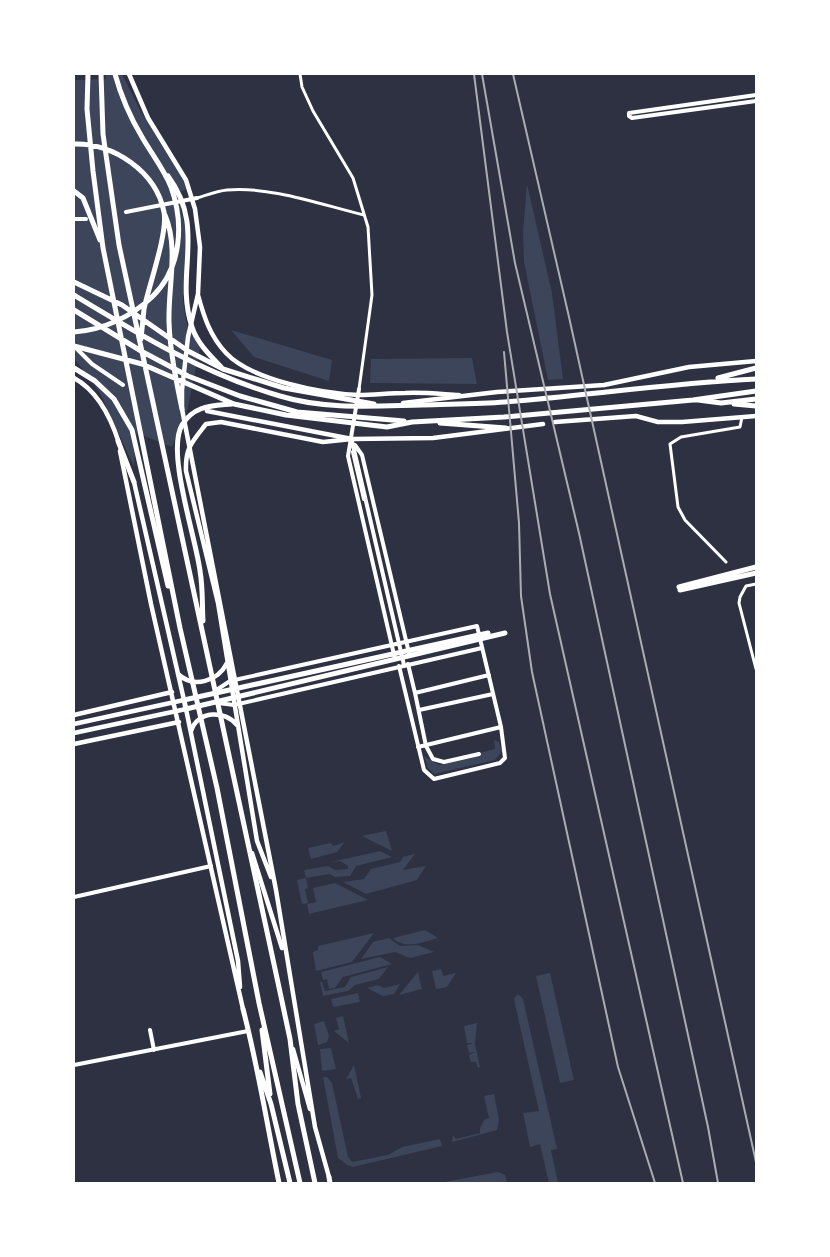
<svg xmlns="http://www.w3.org/2000/svg" width="830" height="1257" font-family="'Archivo Narrow',sans-serif">
  <style>
    .green { fill: #3c4559 }
    .lines { fill: none; stroke-linecap: round; stroke-linejoin: round }
    .minor { stroke: #fff; stroke-width: 3 }
    .tertiary { stroke: #fff; stroke-width: 4 }
    .secondary { stroke: #fff; stroke-width: 4.5 }
    .primary { stroke: #fff; stroke-width: 5 }
    .trunk { stroke: #fff; stroke-width: 5 }
    .rail { stroke: #abadb3; stroke-width: 2 }
  </style>
  <rect width="100%" height="100%" fill="#2d3142"/>
  <!-- green -->
  <path class="green" d="M106 74H122L141 112 184 180 187 189 177 193 186 231 183 301 187 325 200 348 187 411 172 447 137 433 134 467 100 393 74 358V80L106 79Z
    M527 184 552 293 563 379 548 380 524 262 523 232Z
    M231 330 332 360 329 381 254 357Z
    M472 358 477 384 370 383 371 359Z
    M494 740 499 742 502 751 495 760 434 774 428 768 424 756 439 765 476 757 480 753 495 749Z
    M386 831 392 851 362 836Z
    M345 842 337 852 311 859 308 848 331 843 333 846Z
    M380 851 392 857 356 866 350 876 335 877 330 874 306 878 308 888 305 889 308 903 302 904 297 880 306 878 304 870 328 866 335 870 348 869V866L340 861 331 862Z
    M415 854 403 870 426 866 417 880 366 894 343 882 364 879 371 869 400 862 403 857Z
    M335 883 368 900 309 914 307 904 316 902 313 888Z
    M425 930 438 938C424 942 404 950 393 938Z
    M374 933 352 962 316 971 313 952 318 950V946Z
    M389 938 400 946 418 945 434 952 410 958 395 952 361 959 373 942Z
    M380 957 392 964 343 977 335 988 329 989 327 979 323 980 321 972Z
    M388 967 379 979 355 985 348 991 323 996 320 982H322L325 991 345 987 351 977Z
    M441 969 443 976 456 973 447 987 436 989 432 971Z
    M418 972 422 989 399 995Z
    M550 973 574 1080 560 1083 536 976Z
    M400 984 394 994 383 996 367 988 378 985 384 988Z
    M358 993 360 1002 333 1007 331 999Z
    M518 994 523 999 557 1149 551 1150 558 1183H549L540 1144 530 1147 523 1113 539 1111 515 1004 514 998Z
    M343 1016 349 1043 334 1031 339 1029 336 1018Z
    M324 1021 329 1036 327 1042 318 1045 314 1024Z
    M477 1023 475 1044 480 1067 478 1068 476 1062H471L469 1055 475 1052 469 1053 467 1045 473 1043H467L464 1026Z
    M331 1048 336 1069 322 1071 320 1049Z
    M354 1065 361 1098 358 1099 351 1078 346 1079Z
    M323 1077H327L332 1083 348 1157 352 1162 388 1155 402 1147 440 1139 442 1146 353 1167 347 1165 338 1158Z
    M494 1094 499 1120 497 1130 452 1142 453 1135 456 1139 480 1133V1128L485 1119 489 1118 484 1096Z
    M498 1172 505 1175 507 1183H439Z"/>
  <g class="lines">
    <!-- minor -->
    <path class="minor" d="M300 74 302 87 313 111 353 178 368 227 372 295 359 389
      M197 198C207 195 217 191 227 190 270 186 322 205 364 215
      M726 562 685 520 678 507 670 444 681 437 740 427 742 417
      M756 584 746 586 740 597 739 603 756 669"/>
    <!-- tertiary -->
    <path class="tertiary" d="M756 95 629 113V116L632 118 756 101
      M126 212 197 198
      M74 219H86
      M75 347 92 364 123 385
      M359 389 348 456 395 659
      M352 441 404 665
      M355 445 362 455 409 653
      M353 452 364 499
      M408 664 415 693
      M215 691 230 681 477 626 501 727 505 758 500 763 434 779 424 770 399 666
      M218 703 234 705 482 648
      M419 710 493 694
      M418 747 501 727
      M479 754 444 762 433 759 426 746 415 693 489 675
      M74 897 211 866
      M150 1030 154 1050
      M74 1065 248 1031"/>
    <!-- secondary -->
    <path class="secondary" d="M129 74 148 118 186 180 195 209 200 247 198 294 188 337 182 390V409L276 890 315 1127 329 1177
      M198 295C204 317 210 336 226 353 251 380 323 394 359 395 374 395 390 393 405 393 423 392 441 394 459 395
      M74 378C98 391 111 418 119 443
      M403 403 497 392 604 385 689 367 756 361
      M207 411 352 439 433 438 543 424
      M555 422 636 416 658 422H682L756 416
      M120 451 151 604 243 1009
      M178 674C194 689 218 681 227 663
      M74 715 172 692
      M74 724 184 700 134 482
      M191 731C198 710 225 710 237 725
      M74 733 186 709 238 961 240 987
      M74 744 179 722
      M252 853 282 948
      M271 877 257 841 218 603 186 471C185 448 192 442 206 424L221 422 323 442 352 439
      M293 1049 310 1109"/>
    <!-- primary -->
    <path class="primary" d="M679 587 756 567
      M680 590 756 573
      M184 700 488 633
      M186 709 505 633"/>
    <!-- trunk -->
    <path class="trunk" d="M88 74 87 109 93 171 103 248 180 628 217 788 259 1003 300 1183
      M101 74 103 134 119 245 280 992 290 1039 298 1104 315 1183
      M74 144C113 143 156 171 164 212 168 233 149 285 144 309 143 319 142 329 141 339
      M168 176C207 229 174 273 192 327 197 343 210 355 221 367
      M74 191 83 198 100 240
      M165 215C179 248 168 286 169 322 170 351 176 380 182 409
      M74 282 122 305 188 351 223 369 284 388 374 404
      M74 295C140 335 204 374 280 396 326 410 374 406 422 405 449 404 477 404 505 402 589 395 672 383 756 379
      M74 310 141 351 188 376 240 396 297 412 404 421
      M74 332C103 330 131 317 152 297 182 268 184 223 171 187 164 169 151 153 142 137 130 117 121 96 115 74
      M74 346 142 364 234 404 286 415 387 427 412 422 504 417 693 400 756 391
      M74 368 95 381 114 399 132 430 168 586
      M718 378 756 368
      M698 400 721 403 756 399
      M734 404 756 406
      M440 423 506 428
      M118 441 134 482
      M203 621C202 604 203 587 200 571 196 538 166 452 182 425 194 405 212 406 232 404
      M184 700 186 709
      M243 1009C258 1066 267 1125 279 1183
      M262 1030 270 1094
      M260 1072 271 1104 290 1183
      M329 1177 330 1183"/>
    <!-- rail -->
    <path class="rail" d="M474 74 507 332 550 594 683 1183
      M482 74 515 263 579 533 708 1127 718 1183
      M513 74 569 317 756 1162
      M504 352 519 523 521 596 532 672 618 1067 655 1183"/>
  </g>
  <!-- border -->
  <rect width="830" height="1257" fill="none" stroke="#ffffff" stroke-width="150"/>
</svg>
